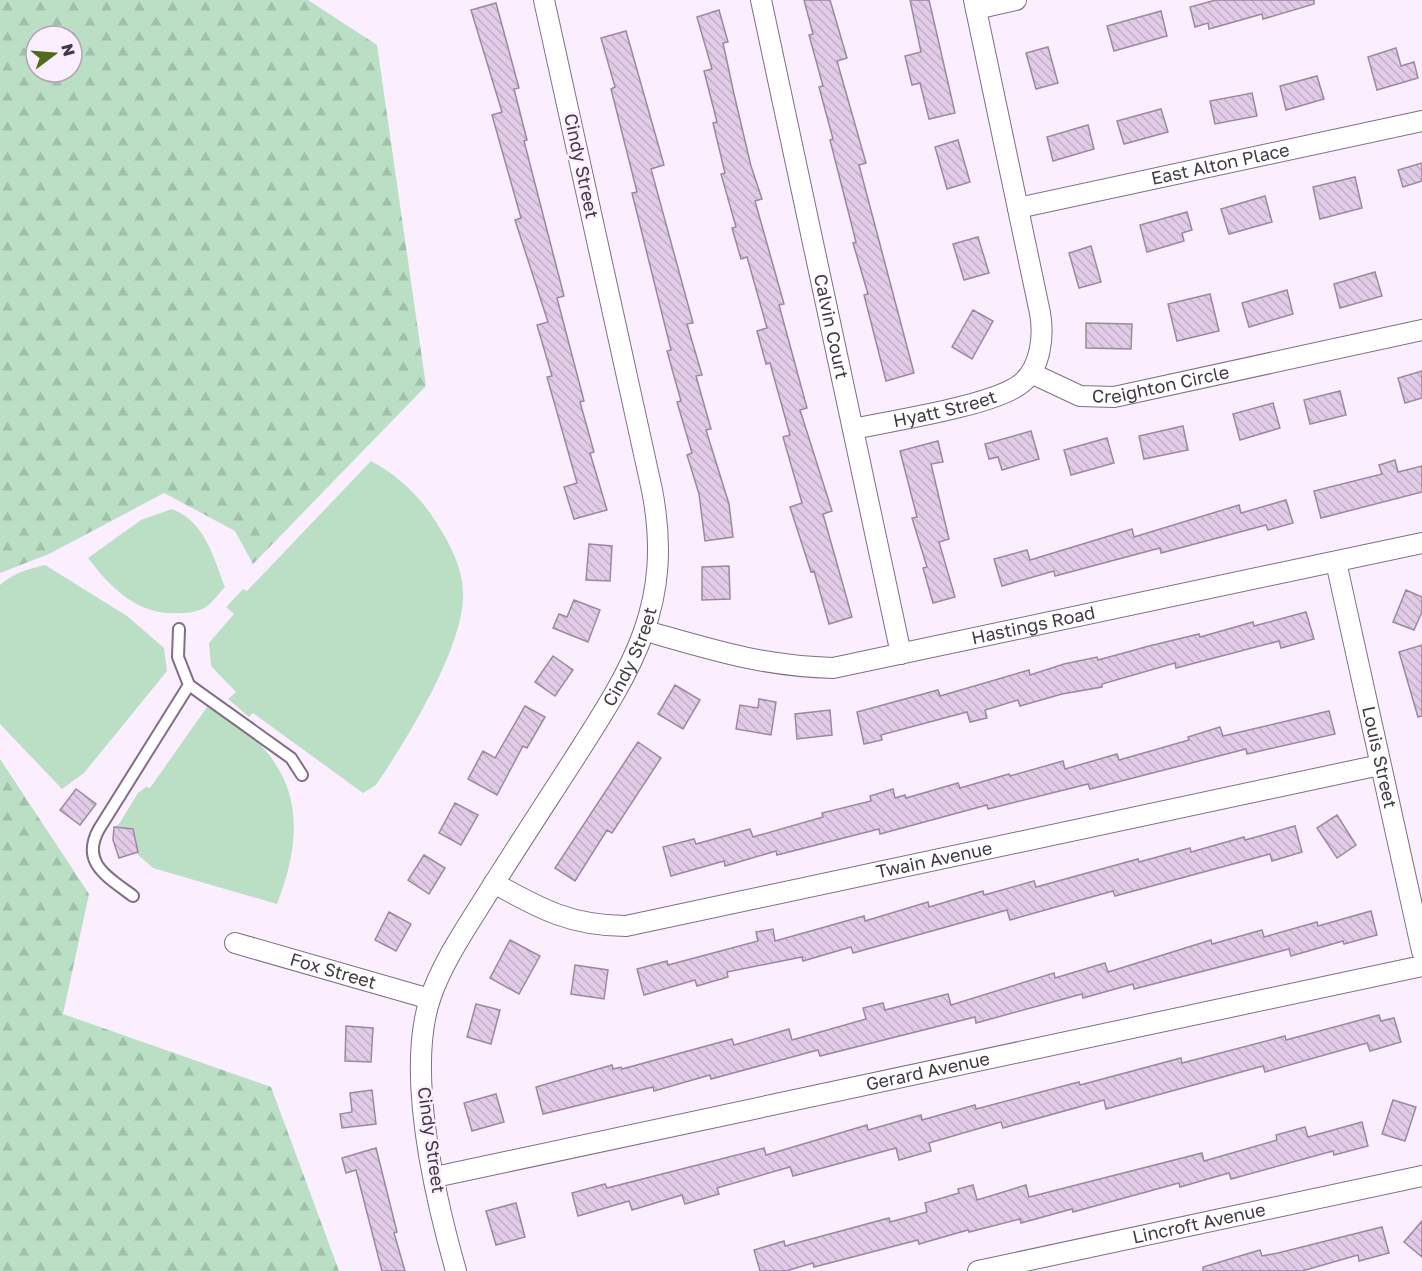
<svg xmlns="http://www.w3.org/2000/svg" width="1422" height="1271" font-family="'Golos Text',sans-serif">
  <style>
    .forest { fill: url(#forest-firs); fill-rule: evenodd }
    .pitch { fill: #badfc4 }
    .building { fill: url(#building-back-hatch); stroke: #9c88a2; stroke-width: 1.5 }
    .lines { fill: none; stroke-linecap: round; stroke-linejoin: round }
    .service-casing { stroke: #816e86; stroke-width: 14 }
    .minor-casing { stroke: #816e86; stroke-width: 22 }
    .service { stroke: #fff; stroke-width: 10 }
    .minor { stroke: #fff; stroke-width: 20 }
    .labels { text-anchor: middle; stroke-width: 5; stroke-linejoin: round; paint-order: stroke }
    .street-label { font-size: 18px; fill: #413943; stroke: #fbeeff }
  </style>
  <defs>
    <pattern id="forest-firs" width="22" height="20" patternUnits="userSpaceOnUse" patternTransform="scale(1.5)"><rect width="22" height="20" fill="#badfc4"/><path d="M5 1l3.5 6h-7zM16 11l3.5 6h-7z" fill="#a1c0aa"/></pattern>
    <pattern id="building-back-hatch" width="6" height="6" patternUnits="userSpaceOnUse" patternTransform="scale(1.5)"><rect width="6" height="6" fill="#e1cbe7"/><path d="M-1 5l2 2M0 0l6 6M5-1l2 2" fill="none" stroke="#c2afc7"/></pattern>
  </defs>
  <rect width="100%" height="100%" fill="#fbeeff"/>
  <!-- forest -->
  <path class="forest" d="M0 0H308L377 45 426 386 253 564 235 531 164 493 49 554 0 573ZM36 36H72V72H36Z
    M0 759 89 894 63 1014 271 1087 339 1271H0Z"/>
  <!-- pitch -->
  <path class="pitch" d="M371 461C399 476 423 499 439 527 451 546 462 568 463 591 466 644 406 741 376 785L363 793 253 713 249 717 228 699 236 692 211 666 209 643 234 614 226 607 243 589 247 591Z
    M172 509C205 522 213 556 225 587 219 593 213 602 206 607 198 612 188 613 179 613 138 616 111 588 88 558L141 520Z
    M45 565 127 616 164 648 167 671 84 773 62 789 0 724V585C13 573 28 569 45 565Z
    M207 707C294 752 312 815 277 904L153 868 136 853 138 851 133 829 114 827 119 824 138 793 146 787 150 788Z"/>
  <!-- building -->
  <path class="building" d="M804 0H830L847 58 837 61 866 163 859 165 914 373 886 381 864 295 868 294 853 243 856 242 830 140 833 139 819 87 823 86 809 35 813 34Z
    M910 0H929L955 113 929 119 920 83 912 85 905 56 921 52Z
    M1216 0H1314V4L1263 19 1262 14 1209 29 1208 23 1195 27 1190 7Z
    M496 3 519 88 514 89 527 140 524 141 564 296 557 298 584 401 580 402 594 452 590 453 607 510 574 519 564 487 577 483 547 377 552 376 537 325 548 322 515 220 521 218 492 115 502 112 471 10Z
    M719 10 728 42 723 43 734 94 751 166 762 199 755 201 784 304 779 305 807 408 800 410 832 511 823 514 852 617 829 624 814 571 811 572 790 507 802 503 783 437 790 435 770 363 766 364 757 331 767 328 747 257 741 259 732 228 736 227 721 174 725 173 713 123 717 122 704 71 712 69 697 17Z
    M1161 11 1167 36 1114 51 1107 26Z
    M626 31 664 165 651 169 693 323 687 324 702 375 696 376 711 429 706 430 729 504 733 537 705 541 699 494 687 455 692 453 677 402 681 401 667 351 671 350 632 193 637 192 611 89 615 87 601 38Z
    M1048 47 1058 83 1036 89 1026 53Z
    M1396 48 1401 66 1414 62 1418 78 1377 90 1368 57Z
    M1317 76 1324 99 1286 110 1280 86Z
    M1252 93 1257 116 1215 124 1210 101Z
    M1161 109 1168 132 1124 144 1117 121Z
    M1088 125 1094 149 1053 161 1047 137Z
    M958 140 970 182 947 189 935 147Z
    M1422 163V181L1403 187 1398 170Z
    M1355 177 1362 208 1320 219 1313 187Z
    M1265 196 1272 222 1229 234 1221 209Z
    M1187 212 1192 230 1182 233 1184 241 1147 252 1140 225Z
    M978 237 989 273 964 280 953 244Z
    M1091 246 1101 282 1079 288 1069 253Z
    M1375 272 1382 296 1340 308 1334 284Z
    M1287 290 1293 314 1249 327 1242 303Z
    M1210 294 1219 331 1177 341 1168 304Z
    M973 310 993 321 972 359 952 347Z
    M1086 323 1132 324 1131 349 1086 348Z
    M1422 371V398L1405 403 1398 378Z
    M1340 391 1346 415 1310 424 1304 400Z
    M1273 403 1280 428 1240 440 1233 414Z
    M1183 426 1188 450 1144 459 1139 436Z
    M1031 431 1039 459 1002 470 998 457 989 459 985 444Z
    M1107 438 1114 463 1071 475 1064 450Z
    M938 441 943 462 931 464 949 539 939 542 955 597 933 603 923 568 927 567 912 518 917 517 900 451Z
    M1395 460 1398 472 1422 466V492L1321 518 1314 491 1382 474 1379 465Z
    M1286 500 1293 523 1268 530 1266 525 1161 553 1160 548 1055 576 1054 571 1002 586 994 559 1027 550 1030 560 1132 529 1134 537 1239 505 1241 513Z
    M589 544 612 546 610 581 586 580Z
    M729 566 730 599 702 600V567Z
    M1406 590 1422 597V612L1414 630 1393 622Z
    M574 600 600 610 588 642 553 628 559 614 567 617Z
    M1306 612 1314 639 1281 648 1279 641 1176 668 1175 663 1102 684V687L1062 694 1020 706 1018 700 985 710 987 718 970 722 967 712 881 735 882 740 864 744 857 712 938 690 940 696 1029 670 1030 675 1064 664 1097 657 1098 660 1149 646 1199 634 1200 637 1253 622 1254 626Z
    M1422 645V716L1418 717 1399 652Z
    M553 656 573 670 555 696 535 682Z
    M675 685 700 700 683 729 658 714Z
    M759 699 776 702 771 735 736 729 740 705 758 708Z
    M525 706 545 717 527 748 523 746 497 795 468 779 483 751 495 758Z
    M830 710 832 735 797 739 795 714Z
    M1329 711 1335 734 1247 754 1246 749 1090 789 1088 784 988 809 987 805 880 834 879 829 777 855 776 851 725 866 724 861 671 876 663 847 694 839 696 844 750 829 753 837 823 817 822 813 871 801 870 796 893 789 895 798 905 795 906 798 958 783 960 788 1009 774 1010 776 1063 761 1065 769 1117 754 1119 760 1189 740 1188 737 1220 727 1223 736Z
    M638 742 661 758 612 833 607 830 575 881 555 868Z
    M76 789 96 804 80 825 60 810Z
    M455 803 478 815 461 845 439 833Z
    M1337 815 1356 845 1337 858 1317 828Z
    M1295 826 1302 852 1272 861 1270 854 1115 896 1113 891 1010 920 1007 910 853 953 851 947 803 961 802 957 727 972 728 977 697 986 695 980 644 995 637 969 667 961 668 965 758 941 756 932 773 929 775 941 864 916 865 921 928 902 929 907 983 891 984 895 1034 881 1036 887 1138 859 1139 862 1190 848 1191 852 1244 837 1245 840Z
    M114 827 133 829 138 852 119 858 113 840Z
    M424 855 445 868 429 894 408 880Z
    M1371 911 1377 935 1344 944 1343 941 1291 956 1289 949 1134 989 1133 984 1083 998 1082 994 976 1023 975 1017 820 1056 818 1050 711 1079 710 1075 654 1091 653 1087 543 1114 536 1087 612 1065 613 1069 621 1067 622 1069 732 1039 734 1045 789 1029 792 1040 866 1019 863 1008 883 1003 885 1010 948 994 951 1005 1054 973 1055 978 1105 963 1108 972 1211 940 1212 944 1262 930 1264 937 1317 922 1318 926Z
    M389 912 411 924 396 951 375 940Z
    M510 940 540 956 519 994 490 978Z
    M575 965 608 970 604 999 571 994Z
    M476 1004 500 1010 491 1044 467 1037Z
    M1379 1015 1381 1021 1394 1018 1401 1042 1370 1051 1367 1043 1265 1072 1263 1066 1106 1109 1104 1100 1003 1128 1001 1122 929 1143 931 1151 899 1160 896 1148 793 1176 790 1167 717 1188 719 1194 685 1204 682 1195 632 1210 629 1201 578 1216 572 1193 605 1184 607 1188 764 1148 766 1155 867 1125 868 1130 921 1115 922 1120 975 1105 976 1109 1079 1082 1080 1085 1181 1058 1182 1063 1285 1036 1286 1040Z
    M346 1026 373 1028 371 1062 345 1061Z
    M372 1090 376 1124 342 1128 340 1114 352 1112 350 1093Z
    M496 1094 504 1122 472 1131 464 1103Z
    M1393 1100 1416 1107 1405 1141 1382 1134Z
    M1362 1122 1368 1146 1334 1155 1333 1151 1231 1179 1229 1173 1180 1187 1179 1183 1073 1212 1072 1209 1021 1223 1020 1219 969 1232 968 1230 919 1244 918 1240 814 1267 813 1263 786 1271H760L754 1250 784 1241 785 1246 889 1218 890 1222 927 1212 925 1203 959 1193 958 1189 973 1185 977 1200 1026 1185 1029 1197 1202 1153 1204 1161 1277 1140 1276 1135 1305 1127 1308 1137Z
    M376 1148 397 1232 394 1233 405 1271H382L356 1170 346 1173 342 1158Z
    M516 1203 525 1237 496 1245 486 1211Z
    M1422 1221V1257L1404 1242Z
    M1382 1227 1389 1253 1359 1261 1358 1255 1302 1271H1203V1267L1260 1250 1262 1256 1278 1253Z"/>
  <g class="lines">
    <!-- service casing -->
    <g class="service-casing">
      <path id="service" d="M179 629 178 657 189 685 291 758 302 775
        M133 896C108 877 80 863 99 829L189 685"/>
    </g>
    <!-- minor casing -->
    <g class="minor-casing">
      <g id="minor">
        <path id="s1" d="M761 0 901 654"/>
        <path d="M976 9 1016 0"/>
        <path id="s2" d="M1018 208 1422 121"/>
        <path id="s3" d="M1031 373 1080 396 1114 397 1422 330"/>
        <path id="s4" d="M853 429C891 421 998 405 1023 382 1041 366 1044 335 1040 313L974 0"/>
        <path id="s5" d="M1336 562 1422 951"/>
        <path id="s6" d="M646 631C713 650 762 666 833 668L1422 543"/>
        <path id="s7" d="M494 883C540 909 572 926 626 926L1380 765"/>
        <path id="s8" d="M235 943 430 999"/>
        <path id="s9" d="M435 1177 1422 966"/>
        <path id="s10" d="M456 1271C435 1197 406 1073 430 999 442 963 466 928 486 896 515 850 545 804 574 759 633 667 674 604 652 490L544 0"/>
        <path id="s11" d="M978 1271 1422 1176"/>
      </g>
    </g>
    <!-- service -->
    <use href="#service" class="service"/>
    <!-- minor -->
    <use href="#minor" class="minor"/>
  </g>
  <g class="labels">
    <!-- street labels -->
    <g class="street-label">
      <text dy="6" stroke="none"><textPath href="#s2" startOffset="207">East Alton Place</textPath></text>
      <text transform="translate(581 166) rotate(78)" y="6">Cindy Street</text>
      <text dy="6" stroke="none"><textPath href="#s1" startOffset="334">Calvin Court</textPath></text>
      <text dy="6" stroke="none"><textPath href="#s3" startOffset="136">Creighton Circle</textPath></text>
      <text dy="6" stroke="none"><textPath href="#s4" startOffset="94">Hyatt Street</textPath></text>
      <text dy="6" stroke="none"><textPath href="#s6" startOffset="396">Hastings Road</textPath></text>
      <text dy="6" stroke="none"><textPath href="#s10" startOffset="674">Cindy Street</textPath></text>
      <text dy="6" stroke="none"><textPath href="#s5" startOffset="200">Louis Street</textPath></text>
      <text dy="6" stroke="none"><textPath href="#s7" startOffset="456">Twain Avenue</textPath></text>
      <text dy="6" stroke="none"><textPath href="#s8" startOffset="102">Fox Street</textPath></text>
      <text dy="6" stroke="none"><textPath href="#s9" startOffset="504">Gerard Avenue</textPath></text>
      <text transform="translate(431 1140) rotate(82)" y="6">Cindy Street</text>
      <text dy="6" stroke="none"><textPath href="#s11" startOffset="226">Lincroft Avenue</textPath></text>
    </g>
  </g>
  <!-- north arrow -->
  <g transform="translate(54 54) rotate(74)"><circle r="28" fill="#fbeeff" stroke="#b1a6b4" stroke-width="1.5"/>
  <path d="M0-4.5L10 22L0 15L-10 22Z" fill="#516a1b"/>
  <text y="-9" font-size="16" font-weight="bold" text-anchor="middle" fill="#413943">N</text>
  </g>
</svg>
